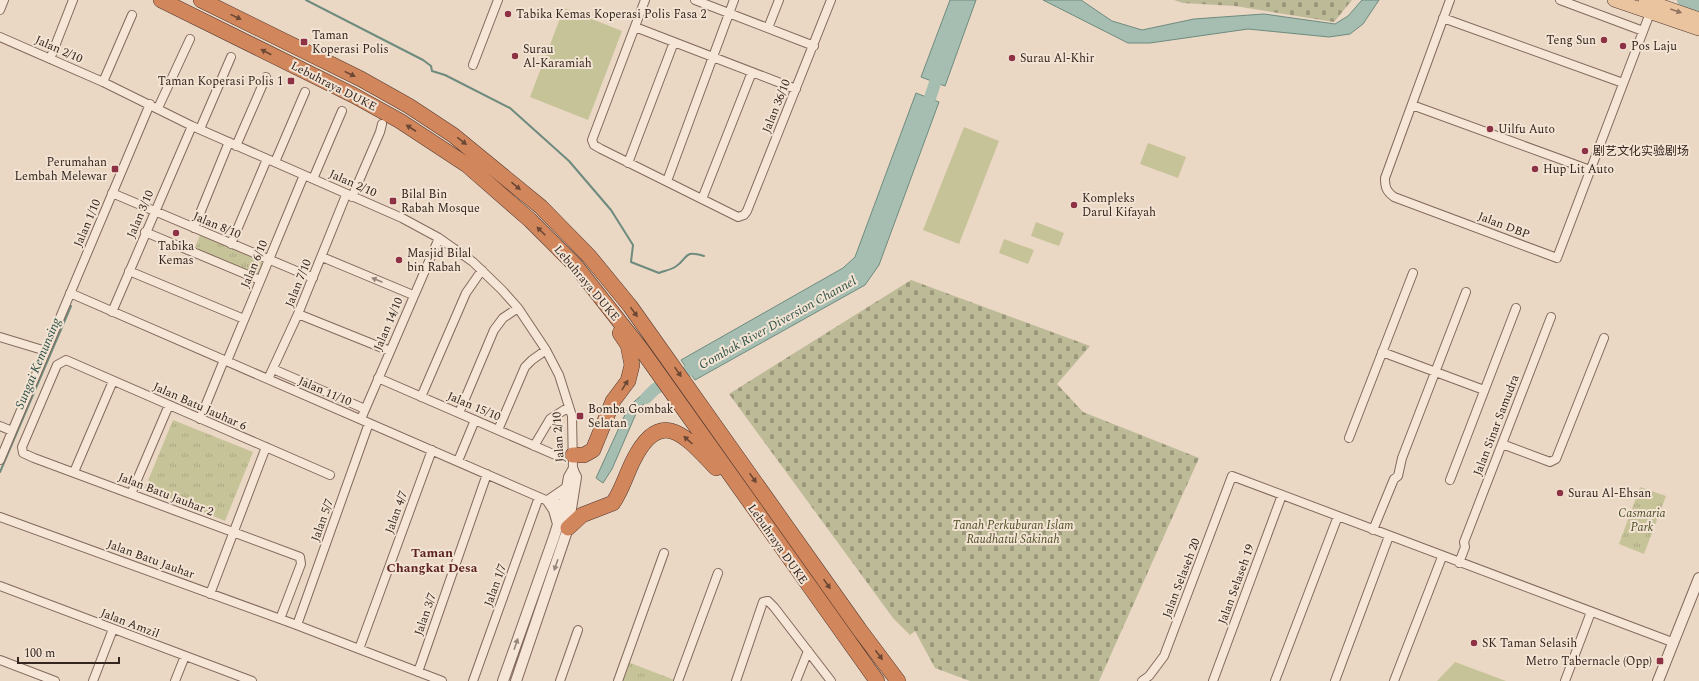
<svg xmlns="http://www.w3.org/2000/svg" width="1699" height="681" font-family="Spectral,'Noto Sans SC',serif">
  <style>
    .grass { fill: url(#grass-tufts) }
    .cemetery { fill: url(#cemetery-stones) }
    .garden { fill: #c7c399 }
    .water { fill: #a6beb2; stroke: #6d8b7e }
    .lines { fill: none; stroke-linecap: round; stroke-linejoin: round }
    .stream { stroke: #6d8b7e; stroke-width: 2 }
    .river { stroke: #a6beb2; stroke-width: 12 }
    .minor-casing { stroke: #83695c; stroke-width: 10 }
    .tertiary-casing { stroke: #83695c; stroke-width: 12 }
    .primary-casing { stroke: #513930; stroke-width: 14 }
    .motorway-casing { stroke: #513930; stroke-width: 16 }
    .minor { stroke: #f6e6d7; stroke-width: 8 }
    .tertiary { stroke: #f6e6d7; stroke-width: 10 }
    .primary { stroke: #eac39f; stroke-width: 13 }
    .motorway { stroke: #d2865c; stroke-width: 15 }
    .oneway { fill: #8f745f }
    .oneway2 { fill: #6b4734 }
    .oneway3 { fill: #95867b }
    .poi-dot { fill: #8d3145; stroke: #f2e3d3; stroke-width: 1.5 }
    .labels { text-anchor: middle; stroke-width: 4; stroke-linejoin: round; paint-order: stroke }
    .poi-label { font-size: 12px; fill: #34251f; stroke: #f2e3d3; text-anchor: start }
    .street-label { font-size: 12px; fill: #34251f; stroke: #f2e3d3 }
    .park-label { font-size: 12px; font-style: italic; fill: #4d4f27; stroke: #f2e3d3 }
    .water-label { font-size: 13px; font-style: italic; fill: #2f5349; stroke: #f2e3d3 }
    .neighbourhood-label { font-size: 13px; font-weight: bold; fill: #5d2222; stroke: #f2e3d3 }
  </style>
  <defs>
    <pattern id="grass-tufts" width="24" height="20" patternUnits="userSpaceOnUse"><rect width="24" height="20" fill="#c7c399"/><path d="M3 7l-1-3M5 7V3M7 7l1-3M15 17l-1-3M17 17v-4M19 17l1-3" fill="none" stroke="#aca783"/></pattern>
    <pattern id="cemetery-stones" width="16" height="16" patternUnits="userSpaceOnUse"><rect width="16" height="16" fill="#bdba98"/><path d="M2 7V4a2 2 0 0 1 4 0v3zM10 15v-3a2 2 0 0 1 4 0v3z" fill="#9a977b"/></pattern>
  </defs>
  <rect width="100%" height="100%" fill="#ead7c4"/>
  <!-- grass -->
  <path class="grass" d="M200 235 265 263 260 276 195 248Z
    M173 420 253 452 225 521 145 488Z
    M1640 487 1666 496 1644 554 1619 544Z
    M625 661 677 681H618Z"/>
  <!-- cemetery -->
  <path class="cemetery" d="M1174 0H1352L1334 22 1235 6 1183 3Z
    M911 280 1090 346 1057 384 1083 412 1199 458 1099 681H970L935 668 915 631 910 635 893 618 729 394Z"/>
  <!-- garden -->
  <path class="garden" d="M564 8 622 31 588 120 530 97Z
    M964 127 999 141 959 244 923 230Z
    M1148 143 1186 157 1178 178 1140 164Z
    M1036 222 1064 233 1059 246 1031 236Z
    M1004 239 1034 250 1028 264 999 253Z
    M1455 662 1506 681H1437Z"/>
  <!-- water -->
  <path class="water" d="M950 0H976L945 86 921 77Z
    M1043 0H1081L1112 21 1142 30 1194 19 1264 14 1335 24 1348 16 1362 0H1379L1363 24 1350 34 1329 37 1248 29 1150 43H1128Z
    M916 93 939 102 879 265 865 285 695 380 681 360 843 268 855 257Z
    M655 384 659 391 638 409 612 469 603 483 596 478 629 406Z"/>
  <g class="lines">
    <!-- stream -->
    <path class="stream" d="M306 0 423 60 431 66 432 71 445 75 510 108 569 161 611 210 633 245 631 262 659 273C664 271 670 270 675 267 689 259 682 249 704 256
      M0 472 71 306"/>
    <!-- river -->
    <path class="river" d="M1683 0 1699 6
      M925 113 940 68
      M646 398 655 389 703 363"/>
    <!-- minor casing -->
    <g class="minor-casing">
      <path id="minor" d="M645 0 592 140 594 145 601 149 738 217 744 215 747 211 831 0
        M695 0 814 46
        M1450 0 1385 178C1385 187 1386 191 1394 197L1557 258 1650 13
        M1560 0 1643 31
        M0 10 4 0
        M1443 18 1623 83
        M635 27 796 89
        M768 28 779 0
        M0 37 103 82 192 126 402 218 439 238 473 262 502 290 518 308 546 350 559 375 572 416 573 470
        M50 59 73 0
        M473 65 498 0
        M103 82 132 15
        M1412 105 1590 170
        M158 108 190 39
        M200 129 231 57
        M236 146 266 77
        M275 162 305 92
        M628 163 674 42
        M313 179 342 111
        M667 181 734 0
        M112 193 313 278
        M352 197 380 132 382 124
        M702 199 752 72
        M194 228 229 142
        M145 232 260 280
        M231 244 267 159
        M322 257 413 295
        M129 271 244 319
        M70 293 548 501 569 506
        M112 312 192 126
        M298 314 390 351
        M0 337 46 351
        M1382 352 1484 390
        M227 361 304 175
        M273 369 365 409
        M378 378 560 457
        M268 379 298 314 346 195
        M421 397 466 293 482 270
        M459 413 494 330 503 318 518 308
        M200 419 224 360
        M361 419 439 238
        M0 426 12 431
        M498 430 525 367 532 360 546 350
        M1349 438 1413 273
        M1502 444 1550 462 1556 459 1604 338
        M534 446 550 419 569 407
        M0 460 150 104
        M458 461 475 420
        M74 472 113 381
        M1450 480 1516 308
        M131 494 169 405
        M0 517 294 624 442 681
        M1373 530 1394 479 1398 476 1402 458 1466 292
        M1459 563 1465 547 1464 542 1551 317
        M0 586 252 681
        M210 594 266 447
        M280 619 301 564 300 557 34 458 23 453 22 447 57 365 66 360 330 475
        M297 625 369 423
        M359 649 432 450
        M0 660 55 681
        M418 672 487 474
        M93 681 113 629
        M175 681 185 656
        M473 681 539 497
        M560 681 578 630
        M618 681 664 553
        M678 681 718 573
        M736 681 763 602 768 601 774 607 831 681
        M796 681 808 651
        M1142 681 1149 676 1164 656 1232 476 1672 642
        M1213 681 1282 495
        M1275 681 1338 516
        M1335 681 1389 536
        M1394 681 1442 557
        M1565 681 1591 612"/>
    </g>
    <!-- tertiary casing -->
    <g class="tertiary-casing">
      <path id="tertiary" d="M558 524 554 510 548 501 567 488
        M503 681 554 537 564 505 569 477 573 470
        M516 681 568 528 576 477 574 473
        M1658 681 1699 578"/>
    </g>
    <!-- primary casing -->
    <g class="primary-casing">
      <path id="primary" d="M1614 0 1699 29
        M1645 0 1699 19"/>
    </g>
    <!-- motorway casing -->
    <g class="motorway-casing">
      <path id="motorway" d="M161 0 353 95 400 121 467 165 530 220 576 266 641 349 877 681
        M201 0 361 79 409 106 453 135 541 207 589 256 630 306 859 629 898 681
        M573 455H584L593 450 613 401 628 381 632 365 628 345 620 333
        M568 528 582 515 613 503C622 490 626 475 633 461 661 404 687 438 716 468"/>
    </g>
    <!-- minor -->
    <use href="#minor" class="minor"/>
    <!-- tertiary -->
    <use href="#tertiary" class="tertiary"/>
    <!-- primary -->
    <use href="#primary" class="primary"/>
    <!-- motorway -->
    <use href="#motorway" class="motorway"/>
  </g>
  <!-- one-way arrows -->
  <defs><path id="oneway-solid" d="M-6-.8H1V-3.2L6.5 0L1 3.2V.8H-6Z"/></defs>
  <use class="oneway" href="#oneway-solid" transform="translate(1676 11) rotate(19)"/>
  <g class="oneway2">
    <use href="#oneway-solid" transform="translate(236 17) rotate(26)"/>
    <use href="#oneway-solid" transform="translate(266 52) rotate(-153)"/>
    <use href="#oneway-solid" transform="translate(350 74) rotate(26)"/>
    <use href="#oneway-solid" transform="translate(411 128) rotate(-147)"/>
    <use href="#oneway-solid" transform="translate(462 141) rotate(38)"/>
    <use href="#oneway-solid" transform="translate(516 186) rotate(40)"/>
    <use href="#oneway-solid" transform="translate(541 231) rotate(-135)"/>
    <use href="#oneway-solid" transform="translate(634 312) rotate(54)"/>
    <use href="#oneway-solid" transform="translate(678 372) rotate(55)"/>
    <use href="#oneway-solid" transform="translate(625 385) rotate(-58)"/>
    <use href="#oneway-solid" transform="translate(688 440) rotate(-138)"/>
    <use href="#oneway-solid" transform="translate(753 478) rotate(55)"/>
    <use href="#oneway-solid" transform="translate(827 584) rotate(55)"/>
    <use href="#oneway-solid" transform="translate(879 655) rotate(53)"/>
  </g>
  <g class="oneway3">
    <use href="#oneway-solid" transform="translate(377 280) rotate(-157)"/>
    <use href="#oneway-solid" transform="translate(556 565) rotate(109)"/>
    <use href="#oneway-solid" transform="translate(516 644) rotate(-71)"/>
  </g>
  <!-- markers -->
  <g class="poi-dot">
    <circle cx="508" cy="14" r="4"/>
    <circle cx="1604" cy="40" r="4"/>
    <rect x="300" y="38" width="8" height="8" rx="2"/>
    <circle cx="1623" cy="46" r="4"/>
    <circle cx="515" cy="56" r="4"/>
    <circle cx="1012" cy="58" r="4"/>
    <rect x="287" y="77" width="8" height="8" rx="2"/>
    <circle cx="1490" cy="129" r="4"/>
    <circle cx="1585" cy="151" r="4"/>
    <rect x="111" y="165" width="8" height="8" rx="2"/>
    <circle cx="1535" cy="169" r="4"/>
    <rect x="389" y="197" width="8" height="8" rx="2"/>
    <circle cx="1074" cy="205" r="4"/>
    <circle cx="176" cy="233" r="4"/>
    <circle cx="399" cy="260" r="4"/>
    <rect x="576" y="412" width="8" height="8" rx="2"/>
    <circle cx="1560" cy="493" r="4"/>
    <circle cx="1474" cy="643" r="4"/>
    <rect x="1656" y="657" width="8" height="8" rx="2"/>
  </g>
  <g class="labels">
    <!-- poi labels -->
    <g class="poi-label">
      <text x="516" y="18">Tabika Kemas Koperasi Polis Fasa 2</text>
      <text x="312" y="39">Taman<tspan x="312" dy="14">Koperasi Polis</tspan></text>
      <text x="1596" y="44" text-anchor="end">Teng Sun</text>
      <text x="1631" y="50">Pos Laju</text>
      <text x="523" y="53">Surau<tspan x="523" dy="14">Al-Karamiah</tspan></text>
      <text x="1020" y="62">Surau Al-Khir</text>
      <text x="283" y="85" text-anchor="end">Taman Koperasi Polis 1</text>
      <text x="1498" y="133">Uilfu Auto</text>
      <text x="1593" y="155">剧艺文化实验剧场</text>
      <text x="107" y="166" text-anchor="end">Perumahan<tspan x="107" dy="14">Lembah Melewar</tspan></text>
      <text x="1543" y="173">Hup Lit Auto</text>
      <text x="401" y="198">Bilal Bin<tspan x="401" dy="14">Rabah Mosque</tspan></text>
      <text x="1082" y="202">Kompleks<tspan x="1082" dy="14">Darul Kifayah</tspan></text>
      <text x="176" y="250" text-anchor="middle">Tabika<tspan x="176" dy="14">Kemas</tspan></text>
      <text x="407" y="257">Masjid Bilal<tspan x="407" dy="14">bin Rabah</tspan></text>
      <text x="588" y="413">Bomba Gombak<tspan x="588" dy="14">Selatan</tspan></text>
      <text x="1568" y="497">Surau Al-Ehsan</text>
      <text x="1482" y="647">SK Taman Selasih</text>
      <text x="1652" y="665" text-anchor="end">Metro Tabernacle (Opp)</text>
    </g>
    <!-- street labels -->
    <g class="street-label">
      <text transform="translate(59 49) rotate(24)" y="4">Jalan 2/10</text>
      <text transform="translate(334 86) rotate(27)" y="4">Lebuhraya DUKE</text>
      <text transform="translate(776 106) rotate(-68)" y="4">Jalan 36/10</text>
      <text transform="translate(353 183) rotate(24)" y="4">Jalan 2/10</text>
      <text transform="translate(140 214) rotate(-67)" y="4">Jalan 3/10</text>
      <text transform="translate(87 223) rotate(-67)" y="4">Jalan 1/10</text>
      <text transform="translate(217 225) rotate(23)" y="4">Jalan 8/10</text>
      <text transform="translate(1504 225) rotate(21)" y="4">Jalan DBP</text>
      <text transform="translate(254 264) rotate(-67)" y="4">Jalan 6/10</text>
      <text transform="translate(298 283) rotate(-68)" y="4">Jalan 7/10</text>
      <text transform="translate(587 283) rotate(50)" y="4">Lebuhraya DUKE</text>
      <text transform="translate(388 324) rotate(-67)" y="4">Jalan 14/10</text>
      <text transform="translate(325 391) rotate(23)" y="4">Jalan 11/10</text>
      <text transform="translate(200 406) rotate(24)" y="4">Jalan Batu Jauhar 6</text>
      <text transform="translate(474 406) rotate(23)" y="4">Jalan 15/10</text>
      <text transform="translate(1496 425) rotate(-69)" y="4">Jalan Sinar Samudra</text>
      <text transform="translate(558 437) rotate(-94)" y="4">Jalan 2/10</text>
      <text transform="translate(166 494) rotate(21)" y="4">Jalan Batu Jauhar 2</text>
      <text transform="translate(396 512) rotate(-70)" y="4">Jalan 4/7</text>
      <text transform="translate(322 520) rotate(-70)" y="4">Jalan 5/7</text>
      <text transform="translate(778 544) rotate(55)" y="4">Lebuhraya DUKE</text>
      <text transform="translate(151 559) rotate(20)" y="4">Jalan Batu Jauhar</text>
      <text transform="translate(1181 578) rotate(-69)" y="4">Jalan Selaseh 20</text>
      <text transform="translate(1236 584) rotate(-70)" y="4">Jalan Selaseh 19</text>
      <text transform="translate(495 585) rotate(-70)" y="4">Jalan 1/7</text>
      <text transform="translate(425 614) rotate(-71)" y="4">Jalan 3/7</text>
      <text transform="translate(130 623) rotate(21)" y="4">Jalan Amzil</text>
    </g>
    <!-- park labels -->
    <g class="park-label">
      <text x="1642" y="517">Casmaria<tspan x="1642" dy="14">Park</tspan></text>
      <text x="1013" y="529">Tanah Perkuburan Islam<tspan x="1013" dy="14">Raudhatul Sakinah</tspan></text>
    </g>
    <!-- water labels -->
    <g class="water-label">
      <text transform="translate(777 322) rotate(-29)" y="5">Gombak River Diversion Channel</text>
      <text transform="translate(37 363) rotate(-67)" y="5">Sungai Kemunsing</text>
    </g>
    <!-- neighbourhood labels -->
    <g class="neighbourhood-label">
      <text x="432" y="557">Taman<tspan x="432" dy="15">Changkat Desa</tspan></text>
    </g>
  </g>
  <!-- scale -->
  <path d="M18 657v6h101v-6" fill="none" stroke="#34251f" stroke-width="2"/>
  <text x="24" y="657" font-size="12" fill="#34251f" stroke="#f2e3d3" stroke-width="3" paint-order="stroke">100 m</text>
</svg>
